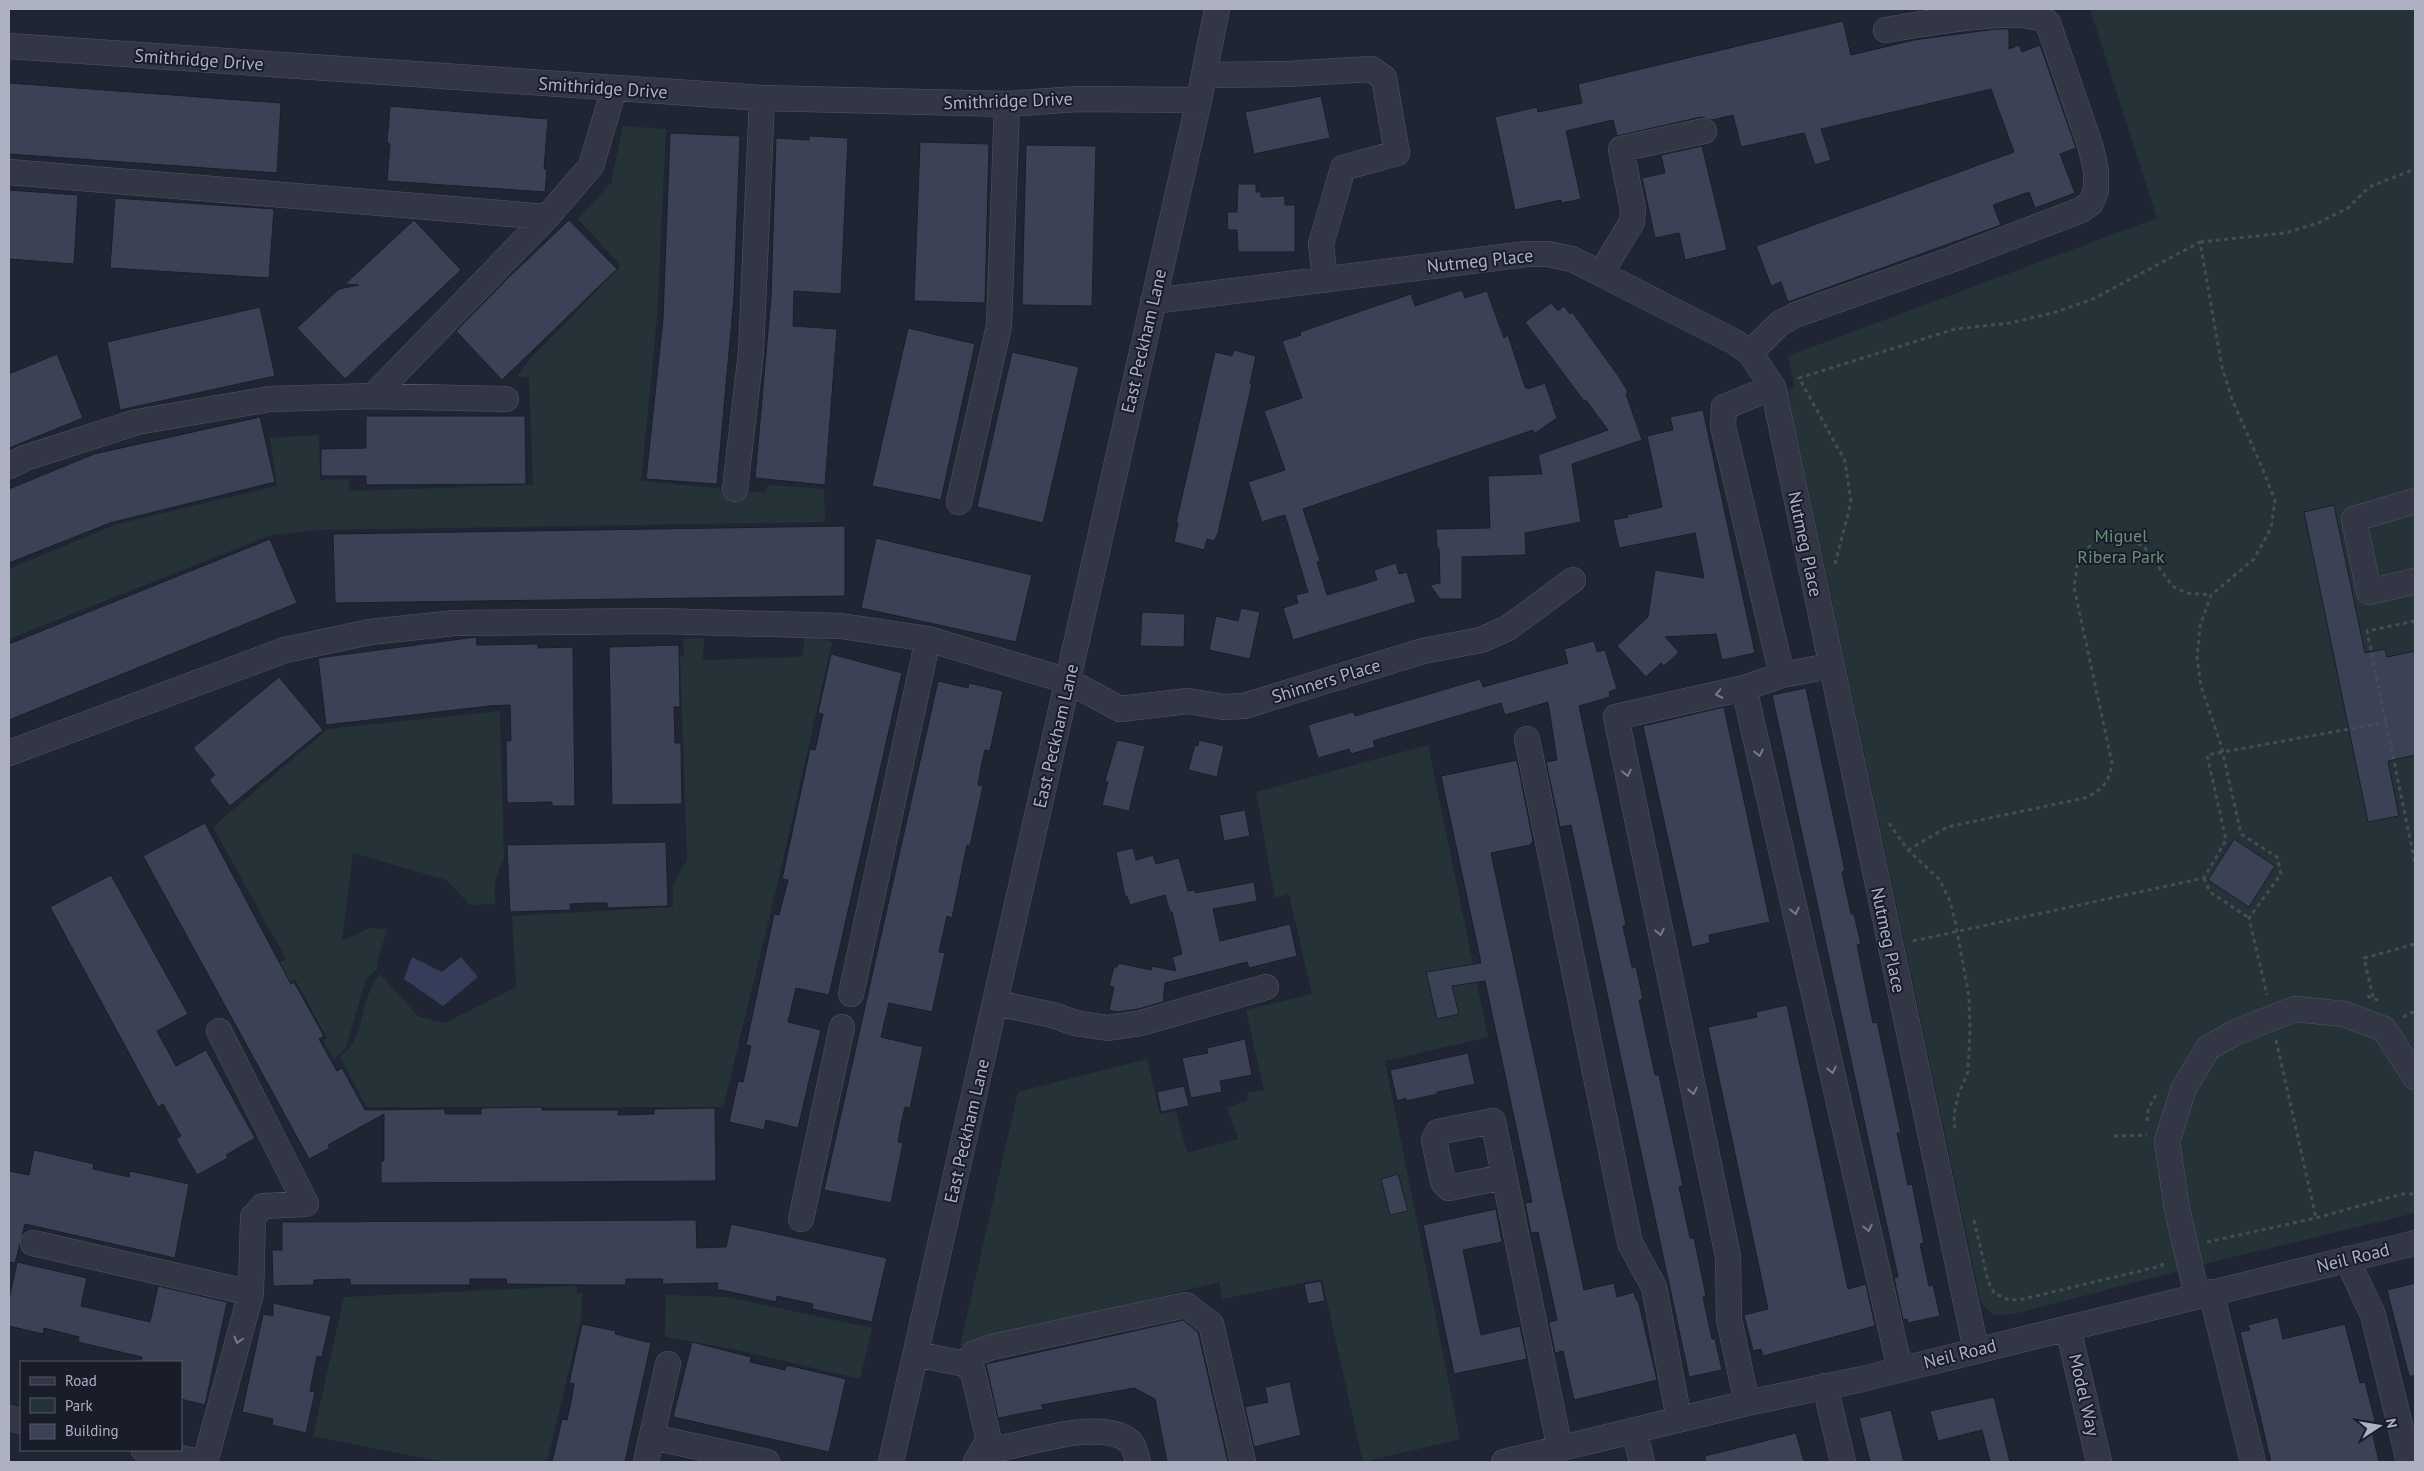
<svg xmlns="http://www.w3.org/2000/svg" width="2424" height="1471" font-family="'PT Sans',sans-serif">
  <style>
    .green { fill: #253338 }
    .water { fill: #353d5b }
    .building { fill: #3c4255; stroke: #1b1e2b }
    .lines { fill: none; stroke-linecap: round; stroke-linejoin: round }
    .minor-casing { stroke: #515463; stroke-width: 26 }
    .path { stroke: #414f55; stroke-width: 3; stroke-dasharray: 4 4; stroke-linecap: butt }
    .minor { stroke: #333745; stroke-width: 25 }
    .oneway { stroke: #767a8a }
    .labels { text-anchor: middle; stroke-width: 4; stroke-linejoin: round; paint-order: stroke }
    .street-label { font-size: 18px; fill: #adb1c2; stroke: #191d29 }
    .park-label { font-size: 18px; fill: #679179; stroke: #191d29 }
  </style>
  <rect width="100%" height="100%" fill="#202534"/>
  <!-- green -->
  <path class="green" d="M2090 9H2415V1213L2213 1262 2018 1313C1998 1316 1990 1319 1980 1299L1787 389 1795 388 1788 356 2157 218Z
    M623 126 666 129 657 318 641 481 766 493 768 485 824 489 825 522 318 530 271 535 9 639V569L117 524 277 486 270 438 319 435 320 480 349 479V491L533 485 529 378 517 376 530 359 621 266 578 219 611 183Z
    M805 634 832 642 777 886 723 1107H367L340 1057C368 1037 357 1002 380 974L419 1017 445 1023 516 987 512 916 673 907V885L687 860 680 656H684L683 639 704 638 703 660 802 657Z
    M500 711 504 858C496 875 492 886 496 904L470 905 446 880 353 853 342 941 370 928 387 929C384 944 377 954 377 969L366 979 346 1048 334 1059 323 1041 327 1038 295 979 231 1015 223 997 286 959 213 827 328 729Z
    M1428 745 1488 1037 1385 1061 1460 1439 1363 1462 1322 1279 1222 1299 1219 1282 960 1346 1018 1092 1147 1059 1160 1114 1176 1111 1187 1153 1238 1139 1227 1108 1247 1101 1248 1093 1264 1090 1246 1010 1312 994 1289 894 1275 898 1256 792Z
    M577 1286V1294L582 1293 581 1319 547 1462H443L313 1436 344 1297Z
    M666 1295 727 1297 872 1328 860 1379 738 1350 665 1337Z"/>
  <!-- water -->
  <path class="water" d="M412 957 442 972 461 957 478 977 443 1006 404 979Z"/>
  <!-- building -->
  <path class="building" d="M1843 21 1851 55 1914 40 1996 29H2009V49L2019 45 2022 52 2040 45 2076 148 2060 154 2075 193 2035 208 2029 192 1993 205 2001 225 1788 302 1781 282 1771 286 1756 246 2014 152 1991 89 1821 129 1831 160 1815 165 1804 133 1741 147 1733 115 1712 120 1701 117 1617 136 1613 120 1566 131 1581 199 1561 203V200L1515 210 1495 117 1537 107 1538 112 1582 103 1578 84Z
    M9 83 281 103 277 173 9 154Z
    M1321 96 1330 138 1254 154 1245 112Z
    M390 106 548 119 544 169H547L545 192 387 181 390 144 387 143Z
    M670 133 740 136 734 297 717 484 646 479 663 319Z
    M809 136 848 138 841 294 794 291 793 326 837 329 825 485 755 478 771 297 776 138 809 140Z
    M920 142 989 144 985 303 914 301Z
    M1026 145 1096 146 1092 306 1022 305Z
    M1702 146 1727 250 1685 260 1679 233 1655 238 1642 178 1665 173 1661 155Z
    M1238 184H1256V192H1261V197L1285 196V205H1295V252H1238L1237 230H1228L1227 212H1237Z
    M9 190 78 195 74 264 9 259Z
    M115 198 274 209 269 278 110 268Z
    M414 220 461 270 345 379 297 328 339 289 359 285 345 284Z
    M569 220 617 269 502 380 456 331 509 277Z
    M1462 290 1465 298 1487 291 1504 338 1508 335 1525 387 1528 389 1545 383 1557 418 1534 434 1533 430 1303 509 1320 561 1317 562 1327 595 1377 580 1374 570 1396 563 1399 574 1407 572 1416 602 1293 640 1283 608 1298 603 1296 595 1308 592 1285 515 1262 522 1248 482 1285 470 1264 411 1302 398 1282 341 1301 335 1300 332 1411 294 1415 306Z
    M1551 303 1558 311 1564 306 1570 314 1572 312 1619 377 1628 392 1626 394 1642 440 1572 464 1581 522 1525 533 1526 555 1462 557V599H1440L1430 585 1440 583 1439 549 1437 547 1436 529 1490 528 1488 476 1542 474 1538 455 1608 430 1586 400 1584 401 1525 322Z
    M260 307 275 376 120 410 107 342Z
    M908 328 975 344 941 500 872 486Z
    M1234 350 1256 356 1250 384H1252L1218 533 1214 541 1207 539 1204 550 1174 542 1178 523H1176L1215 352 1232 356Z
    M1012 352 1079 367 1043 523 977 507Z
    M57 354 83 418 9 448V374Z
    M1703 410 1755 653 1722 660 1716 634 1665 637 1679 652 1664 666 1661 663 1646 677 1617 646 1648 617 1655 570 1704 578 1695 533 1619 548 1613 520 1628 517 1627 515 1662 507 1647 436 1673 430 1670 417Z
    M366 416H525L526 484 366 485V476H321V449L366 448Z
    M260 417 275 482 110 523 9 563V489L94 454Z
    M2334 505 2365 653 2385 649 2387 657 2415 651V755L2388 761 2399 816 2368 822 2304 512Z
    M845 526V596L335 603 333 534Z
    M876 538 1032 575 1016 642 861 608Z
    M270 539 297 603 9 720V644Z
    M1241 608 1260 612 1250 659 1209 650 1216 616 1238 621Z
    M1142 612 1185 614 1184 647 1140 646Z
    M476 637 477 645 538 644V648L573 647 575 806H552V802L507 803 506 741H511L510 705 489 706 326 725 318 658Z
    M1594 641 1597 652 1605 650 1617 689 1609 692 1610 697 1579 706 1626 925 1623 926 1632 967H1636L1643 999 1639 1000 1655 1075H1659L1683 1186 1679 1187 1690 1238H1694L1706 1296 1703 1297 1712 1339H1715L1722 1370 1689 1377 1571 825 1560 827 1546 762 1557 760 1548 702 1505 715 1501 703 1373 741 1375 747 1351 754 1349 749 1318 758 1308 725 1353 712 1355 716 1480 679 1483 687 1568 663 1564 649Z
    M679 645 680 707H674L675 743H681L682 804 612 805 609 647Z
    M831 654 902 673 829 995 796 988 788 1022 821 1030 798 1128 766 1120 764 1130 729 1122 738 1081 743 1082 751 1046 746 1045 774 914 779 915 788 880 782 879 810 749 815 750 823 714 818 713Z
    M279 677 323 730 230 806 209 780 215 775 193 748Z
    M938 681 968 688 969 683 1003 691 990 751 985 750 981 767 978 785 983 786 970 846 967 845 952 918 947 916 939 952 945 953 932 1012 889 1003 881 1037 923 1047 910 1108 905 1107 901 1124 898 1142 903 1143 891 1203 824 1190Z
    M1806 688 1845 871 1842 872 1851 914H1854L1861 944 1857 945 1873 1023 1877 1022 1901 1133H1897L1908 1185 1912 1184 1924 1243 1920 1244 1929 1286 1933 1285 1940 1316 1908 1323 1907 1319 1903 1320 1894 1278 1898 1277 1772 695Z
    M1724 707 1770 922 1709 935 1710 943 1692 947 1643 726Z
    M1117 740 1145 746 1129 811 1102 805 1108 782 1105 781Z
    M1199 740 1224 746 1217 777 1188 770 1195 745 1198 746Z
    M1517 760 1533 841 1530 845 1491 853 1584 1290 1614 1283 1617 1297 1634 1292 1636 1300H1638L1657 1380 1574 1400 1563 1351 1555 1353 1549 1322 1557 1320 1538 1232 1531 1233 1525 1203 1532 1202 1485 981 1452 986 1459 1014 1437 1019 1426 972 1481 963 1441 776Z
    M1245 810 1250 836 1224 841 1219 815Z
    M205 823 291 984 294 982 324 1036 319 1039 337 1071 342 1068 365 1110 445 1109V1114H481V1108L542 1107V1110H618V1115L654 1114V1109L715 1108 716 1181 381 1183V1161H384V1114L328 1145 330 1148 309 1159 143 856Z
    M2234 839 2275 866 2249 907 2208 880Z
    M666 842 668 906 607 908V903H588L570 904 571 910 510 912 507 845Z
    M1133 848 1136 860 1153 855 1156 864 1179 858 1188 891 1195 890V893L1254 882 1257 901 1213 909 1220 941 1290 924 1297 956 1249 968 1247 962 1165 983 1163 1002 1138 1009 1117 1012 1109 1010 1114 987 1109 986 1114 967H1117L1118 963 1151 970 1152 966 1176 971 1172 957 1182 954 1172 912H1170L1165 895 1130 905 1127 896H1125L1116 852Z
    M111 875 188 1014 157 1031 176 1066 206 1050 255 1138 226 1155 228 1158 197 1175 176 1139 181 1136 163 1104 158 1107 50 907Z
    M1787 1005 1848 1289 1866 1284 1875 1326 1763 1356 1761 1349 1753 1351 1744 1315 1768 1309 1708 1027 1757 1017 1756 1012Z
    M1245 1039 1252 1075 1220 1081 1222 1092 1191 1098 1182 1058 1208 1053 1207 1048Z
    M1468 1053 1475 1084 1437 1092V1094L1406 1101V1098L1397 1101 1390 1070Z
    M1184 1086 1189 1106 1161 1112 1157 1092Z
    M34 1150 94 1164 93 1169 129 1177 130 1171 189 1184 175 1258 25 1224 15 1263 9 1262V1171L29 1175Z
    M1398 1174 1408 1211 1390 1215 1381 1179Z
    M1496 1209 1502 1242 1463 1250 1481 1335 1520 1326 1527 1359 1454 1374 1423 1225Z
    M696 1220 697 1248 726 1247 731 1224 887 1258 872 1322 812 1309 813 1304 777 1296 776 1302 717 1289 718 1283 662 1284 663 1279H626V1285H585L507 1284 506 1279H470V1285H350V1279L314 1280V1285L273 1286 272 1250H282V1222Z
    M17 1262 87 1278 81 1306 150 1322 158 1286 227 1302 205 1405 181 1399V1362H141L142 1357 78 1342 79 1337 44 1328 43 1334 9 1326V1300Z
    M1321 1281 1325 1301 1308 1304 1304 1284Z
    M2415 1283V1376H2409L2387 1290Z
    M273 1303 331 1316 322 1357 317 1356 310 1391 315 1392 306 1433 272 1425 273 1419 242 1412 263 1314 273 1316Z
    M2278 1317 2283 1339 2345 1324 2360 1383 2365 1382 2377 1429 2372 1431 2379 1462H2271L2240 1332 2250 1330 2248 1325Z
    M1183 1320 1198 1332 1228 1462H1167L1155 1399 1134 1388 1041 1405 1044 1409 998 1418 986 1364Z
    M582 1324 616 1331 615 1334 651 1343 625 1462H552L562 1419 567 1420 571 1402 574 1384 569 1383Z
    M692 1342 751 1357 750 1362 785 1370 787 1365 846 1379 829 1452 673 1417Z
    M1290 1382 1301 1435 1254 1447 1245 1407 1268 1402 1265 1387Z
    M1994 1397 2010 1462H1990L1982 1430 1938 1441 1930 1411Z
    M1891 1410 1904 1462H1870L1859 1418Z
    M1796 1433 1804 1462H1705V1456Z"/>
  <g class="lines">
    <!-- minor casing -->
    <g class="minor-casing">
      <path id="minor" d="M9 46 762 98 1007 104 1077 99 1199 100
        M1204 75 1288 74 1371 69 1384 78 1397 153 1343 168 1321 244 1325 280
        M9 172 547 217
        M1601 273 1632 222 1633 209 1621 149 1704 131
        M1153 301 1527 254H1548L1572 259 1735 342 1750 353 1773 387 1976 1350
        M1750 353 1779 324 1795 315 1953 259 2081 210 2091 203 2096 190V171L2091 148 2048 23C2024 3 1919 25 1886 30
        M1773 387 1724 407 1723 426 1782 675
        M373 396 547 217 591 166 614 89
        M9 466 25 458 137 422 270 399 373 396 506 399
        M735 489 751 352 762 98
        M2415 501 2354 519 2369 592 2415 581
        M959 502 999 326 1007 104
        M1744 688 1900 1369
        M1527 739 1630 1243 1654 1287 1679 1419
        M9 753 285 650 370 632 455 623 659 621 841 626 928 639 1068 681 1120 709 1188 701 1224 707 1244 706 1423 651 1481 640 1508 628 1573 580
        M851 994 928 639
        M996 1003 1053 1015 1075 1023 1108 1028 1141 1023 1266 987
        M1504 1177 1449 1188 1443 1182 1434 1140 1438 1132 1493 1121 1560 1449
        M801 1219 842 1027
        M33 1243 251 1293
        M2347 1259 2373 1315 2409 1462
        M2211 1292 2253 1462
        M2197 1296 2177 1209 2167 1141 2184 1088 2208 1048 2236 1032 2295 1009 2344 1014 2384 1029 2415 1077
        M2068 1328 2099 1462
        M916 1354 965 1364 973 1372 990 1445 998 1449C1030 1443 1102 1418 1129 1441 1135 1446 1136 1455 1138 1462
        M965 1364 973 1354 992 1347 1186 1305 1211 1324 1243 1462
        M1825 1386 1843 1462
        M1747 1403 1729 1319 1728 1256 1616 717 1744 688 1782 675 1830 666
        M9 1418 21 1421
        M1634 1430 1642 1462
        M652 1437 767 1462
        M144 1450 199 1462
        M205 1462 251 1293 253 1217 263 1206 306 1204 219 1031
        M646 1462 668 1364
        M891 1462 1199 100 1217 9
        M976 1462 989 1439
        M1504 1462 1747 1403 1862 1379 2415 1243"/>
    </g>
    <!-- path -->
    <path class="path" d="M2200 242 2285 233 2318 223 2348 208 2369 187 2415 169
      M1835 564 1851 502 1845 461 1799 378 1955 329 2010 323 2056 312 2093 299 2200 242 2222 367 2232 399 2263 470 2275 501 2271 528 2254 559 2211 595 2200 626 2197 658 2201 686 2221 745 2241 834 2277 857 2281 874 2249 918 2267 995
      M2415 621 2367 631 2415 863
      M1889 823 1908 850 1939 879 1950 901 1955 921 1969 996 1970 1030 1968 1072 1958 1095 1954 1115 1955 1131
      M1908 850 1947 827 2085 798C2103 789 2109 783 2112 763L2074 587 2078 560 2087 548 2104 537 2126 535 2145 548 2172 586 2186 593 2211 595
      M2204 878 2210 892 2249 918
      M1913 941 2204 878 2226 840 2207 755 2387 722
      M2367 996 2380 1001
      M2373 997 2364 958 2415 944
      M2403 1017 2415 1011
      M2276 1040 2316 1218
      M2147 1121 2148 1110 2156 1095
      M2114 1136 2147 1135
      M1974 1220 1988 1281 1994 1293 2009 1300 2023 1299 2161 1266 2166 1260
      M2207 1242 2316 1218 2402 1194H2415"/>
    <!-- minor -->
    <use href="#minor" class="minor"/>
  </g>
  <!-- one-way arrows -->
  <defs><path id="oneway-chevron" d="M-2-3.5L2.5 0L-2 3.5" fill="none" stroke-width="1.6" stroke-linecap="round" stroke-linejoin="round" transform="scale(1.25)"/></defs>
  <g class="oneway">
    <use href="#oneway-chevron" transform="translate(1719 694) rotate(168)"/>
    <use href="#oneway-chevron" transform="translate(1759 753) rotate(77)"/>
    <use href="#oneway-chevron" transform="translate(1627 773) rotate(78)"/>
    <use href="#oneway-chevron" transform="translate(1795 911) rotate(77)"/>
    <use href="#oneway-chevron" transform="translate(1660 932) rotate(78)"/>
    <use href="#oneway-chevron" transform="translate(1832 1070) rotate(77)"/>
    <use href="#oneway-chevron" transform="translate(1693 1091) rotate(78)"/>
    <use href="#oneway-chevron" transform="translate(1868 1228) rotate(77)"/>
    <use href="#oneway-chevron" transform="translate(238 1340) rotate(105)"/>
  </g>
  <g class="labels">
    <!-- street labels -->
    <g class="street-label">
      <text transform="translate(199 60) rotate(4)" y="6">Smithridge Drive</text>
      <text transform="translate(603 88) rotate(4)" y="6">Smithridge Drive</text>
      <text transform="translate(1008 101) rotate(-2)" y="6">Smithridge Drive</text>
      <text transform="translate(1480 261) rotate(-6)" y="6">Nutmeg Place</text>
      <text transform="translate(1144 341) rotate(-77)" y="6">East Peckham Lane</text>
      <text transform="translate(1805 544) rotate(78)" y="6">Nutmeg Place</text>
      <text transform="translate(1326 681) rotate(-17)" y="6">Shinners Place</text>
      <text transform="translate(1056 736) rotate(-77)" y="6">East Peckham Lane</text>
      <text transform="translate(1888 940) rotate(78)" y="6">Nutmeg Place</text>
      <text transform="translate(967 1131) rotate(-77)" y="6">East Peckham Lane</text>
      <text transform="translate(2353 1258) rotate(-14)" y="6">Neil Road</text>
      <text transform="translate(1960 1354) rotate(-14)" y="6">Neil Road</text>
      <text transform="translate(2084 1395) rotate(77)" y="6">Model Way</text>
    </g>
    <!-- park labels -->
    <g class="park-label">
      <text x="2121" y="542">Miguel<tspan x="2121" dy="21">Ribera Park</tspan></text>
    </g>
  </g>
  <!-- border -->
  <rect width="2424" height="1471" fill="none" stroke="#adb1c2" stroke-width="20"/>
  <!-- legend -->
  <rect x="20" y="1361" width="162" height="90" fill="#191d29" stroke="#545866"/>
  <rect x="30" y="1377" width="25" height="8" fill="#333745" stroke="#545866"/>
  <text x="65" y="1386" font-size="15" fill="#adb1c2">Road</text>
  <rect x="30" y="1398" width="25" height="15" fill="#253338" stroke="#545866"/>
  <text x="65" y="1411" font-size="15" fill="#adb1c2">Park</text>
  <rect x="30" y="1424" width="25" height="15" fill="#3c4255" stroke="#545866"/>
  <text x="65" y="1436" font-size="15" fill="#adb1c2">Building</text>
  <!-- north arrow -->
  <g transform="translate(2379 1426) rotate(78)" stroke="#191d29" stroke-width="4" paint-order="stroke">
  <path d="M0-4L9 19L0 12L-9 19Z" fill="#adb1c2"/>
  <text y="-8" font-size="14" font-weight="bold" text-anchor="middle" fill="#adb1c2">N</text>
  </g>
</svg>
